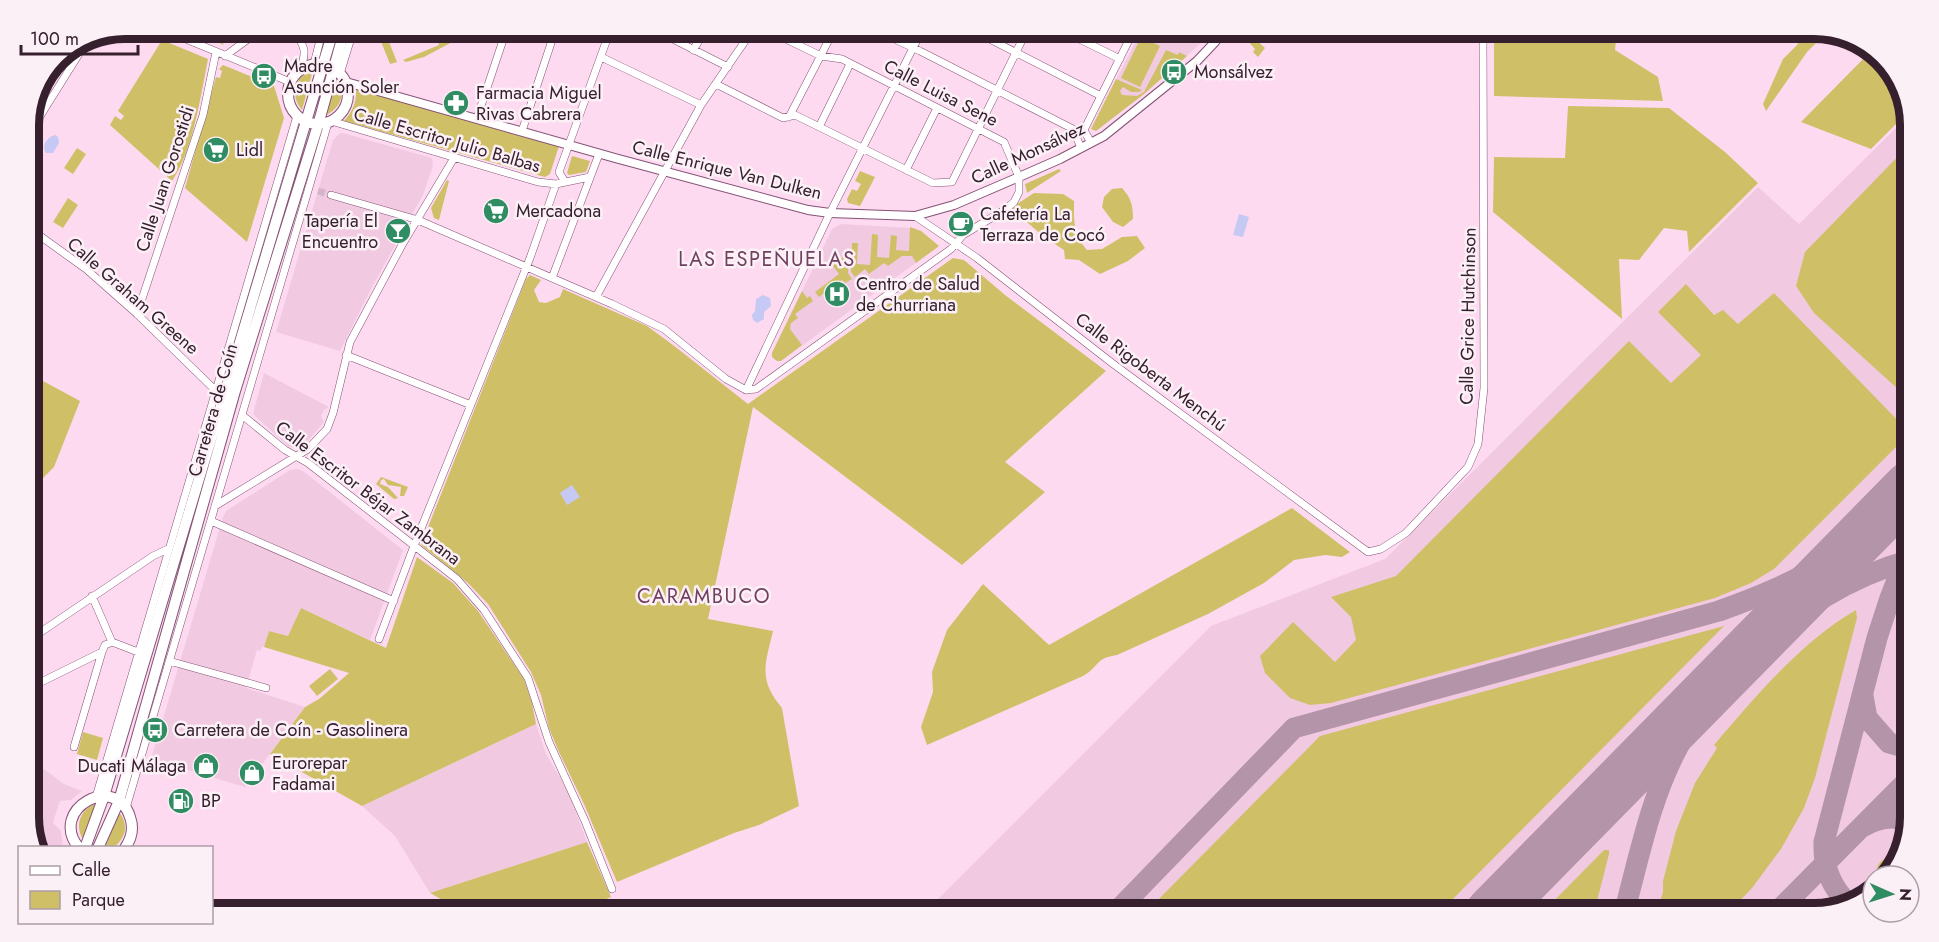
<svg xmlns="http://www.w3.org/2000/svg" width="1939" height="942" font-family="Jost,sans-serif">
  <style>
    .built { fill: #f1cae2 }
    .green { fill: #cfc068 }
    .water { fill: #c5c9f3 }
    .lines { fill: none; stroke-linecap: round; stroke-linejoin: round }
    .taxiway { stroke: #b394a8; stroke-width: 21 }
    .runway { stroke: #b394a8; stroke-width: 52 }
    .minor-tunnel { stroke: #d6b5ca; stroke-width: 7; stroke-dasharray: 7 3.5; stroke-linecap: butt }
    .minor-casing { stroke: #855274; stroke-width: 8 }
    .tertiary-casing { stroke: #855274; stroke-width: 10 }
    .primary-casing { stroke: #855274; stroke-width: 12 }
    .minor { stroke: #fff; stroke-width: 7 }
    .tertiary { stroke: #fff; stroke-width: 8 }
    .primary { stroke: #fff; stroke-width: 10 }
    .labels { text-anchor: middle; stroke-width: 5; stroke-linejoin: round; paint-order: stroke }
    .poi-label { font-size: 18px; fill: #36202e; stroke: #fcf0f7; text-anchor: start }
    .street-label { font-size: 18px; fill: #36202e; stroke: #fcf0f7 }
    .neighbourhood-label { font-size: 20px; letter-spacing: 1.5px; fill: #714061; stroke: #fcf0f7 }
    .rim { fill: none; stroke: #36202e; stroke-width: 8 }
  </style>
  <rect width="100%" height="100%" fill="#fedaf1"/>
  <!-- built -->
  <path class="built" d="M1142 29H1213L1200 44 1144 94 1096 131 1091 129Z
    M1909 115 1910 119V817L1901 859 1886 876H1873V891L1867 897 1814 913H924L1211 626 1385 559 1758 187 1799 224Z
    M340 133H343L432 158 433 166 423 195 371 289 340 351 276 332 333 140Z
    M841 224 912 228 921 231 939 246 781 361 774 360 772 353 832 229Z
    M264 373 329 407 324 410 321 416 324 422 305 444 296 448 289 447 253 414Z
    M297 469 303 471 403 550 370 640 301 608 288 636 269 631 264 647H262L261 651 257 650 246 688 305 707 245 787 151 759 223 517 226 511 290 470Z
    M536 724 546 754 568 791 587 842 430 893 395 836 362 806Z
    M29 758 64 784 82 791 71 800 60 801 55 816 53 823 61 831 63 847H37L29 823Z"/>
  <!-- green -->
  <path class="green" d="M184 29H214L224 45Z
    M376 29H384L397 62 390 64Z
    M433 29 441 31 446 29H461L458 39 424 57 406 62 403 60 439 45Z
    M1494 29H1617L1615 50 1658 77 1663 101 1494 96Z
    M1802 29H1810L1812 31 1815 29 1827 32 1807 52 1766 111 1763 104 1783 59 1798 44 1792 37Z
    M1252 36 1265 48 1258 57 1253 52 1255 49 1248 41Z
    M1141 37 1160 46 1140 87 1121 78Z
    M162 40 208 59C201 94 193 151 172 181L110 125 115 116 121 120 124 116 118 111Z
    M1166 50 1178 55 1179 52 1187 56 1144 94 1096 131 1091 129 1116 79 1142 90 1139 92H1131L1123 87 1120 91 1122 95 1137 96 1144 92Z
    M1871 51 1894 71 1908 112 1871 149 1801 122Z
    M223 65 274 86 284 118 247 242 185 188 216 77 220 78 222 71 219 69Z
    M313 70 302 110C289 95 295 75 313 70Z
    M335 77C348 91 341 110 323 116Z
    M356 88 559 146 550 174 545 177 344 121C353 111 357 101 356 88Z
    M1568 106 1669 108 1725 152 1758 183 1689 252 1687 231 1664 228 1639 260 1619 259 1622 319 1493 212 1494 157 1565 158Z
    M1910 144V400L1814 313 1796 286 1805 252Z
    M77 148 86 154 73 174 64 168Z
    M572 156 590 161 586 172 569 175 567 173Z
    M1059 169 1061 171 1027 193 1025 184Z
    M860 171 875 177 860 206 848 203 847 199 852 189 857 191 861 184 855 181Z
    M447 180 449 181 439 220 434 218 431 208Z
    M1122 188C1131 198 1133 205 1133 219L1123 227 1113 222 1102 207 1104 197 1112 189Z
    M1034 193 1063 194 1074 201C1074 223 1073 233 1087 250L1102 249 1122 237 1137 236 1145 248 1128 261 1100 274 1079 260 1065 259 1064 250 1044 237 1011 208Z
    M68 198 78 205 63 228 53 222Z
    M910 227 921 231 939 246 916 263 912 256H902L888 266 884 263 869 274 865 269 855 277 851 272 852 243H858L857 264 870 265 872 234 878 235 877 257 889 258 891 235 897 236 896 250 909 251Z
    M842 255H849L848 273 852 279 845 283 842 280 819 297 815 292 839 274 829 261 834 257 838 261 842 258Z
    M953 258 964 260 1005 295 1106 371 1005 462 1045 492 962 565 753 407 708 619 773 631C765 665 758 679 782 708L799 806 759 825 734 833 617 882 584 804 558 750 549 728 541 695 531 672 488 604 468 583 421 545 526 279 530 275 541 280 534 290 539 302 546 303 560 297 563 289 647 326 673 345 748 404Z
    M1686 284 1714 315 1723 310 1738 324 1774 293 1910 433 1774 569 1751 583 1715 598 1331 703 1310 705 1290 698 1265 673 1260 656 1293 622 1335 662 1356 640 1351 617 1331 597 1396 576 1629 341 1671 383 1701 355 1658 312Z
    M802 291 807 298 810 296 813 301 795 314 798 318 791 323 790 329 802 345 781 361H777L772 357V353Z
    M29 371 43 381 80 401 54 467 34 487 29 496Z
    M381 477 408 487 404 496H400L401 487 388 485 384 479 381 480 380 484 388 487 398 498 394 499 376 484Z
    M1292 508 1350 552 1342 557 1325 555 1294 560 1264 583 1208 614 1117 655C1095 658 1099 667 1083 676L927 745 921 727 933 692 932 672 947 630 983 584 1049 645Z
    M417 557 453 583 478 611 524 679 532 703 536 724 362 806 270 754 305 707 319 699 349 673 264 647 269 631 288 636 301 608 386 648Z
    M1856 610 1857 618 1815 778 1804 808 1781 849 1752 888 1728 913H1657L1663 892V881L1676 831 1695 783 1717 748 1714 745C1754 698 1802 641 1856 610Z
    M1724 626 1439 913H1145L1320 736Z
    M1910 628V702L1907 699 1910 693 1904 681V668L1898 667Z
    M330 669 338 679 317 696 309 686Z
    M83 732 103 738 97 760 77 754Z
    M99 803 84 841C73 825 81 807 99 803Z
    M119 812C129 824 126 838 114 847L105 848Z
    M587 842 611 897 575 913H473L455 907 430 893Z
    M1604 850H1609V854L1594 913H1542Z
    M1882 860H1893L1898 862 1886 876H1878L1876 874 1878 865Z"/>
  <!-- water -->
  <path class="water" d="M55 135 58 137 59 143 53 153H46C41 146 47 137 55 135Z
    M1239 214 1249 217 1243 237 1233 235Z
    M763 295 770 298 771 306 764 312V319L757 323 753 320 752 315 755 311 756 299Z
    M572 485 580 497 567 505 560 493Z"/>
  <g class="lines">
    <!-- taxiway -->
    <path class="taxiway" d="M1748 652C1800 611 1845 578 1910 560
      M1863 696 1867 718 1889 743 1910 749
      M1864 826C1880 818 1893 815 1909 822
      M1848 903C1830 886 1823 866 1824 842L1877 638 1890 598 1910 547
      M1115 913 1294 728 1719 611C1758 597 1796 582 1829 559 1847 546 1863 532 1880 518
      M1624 913C1639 858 1650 799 1678 747 1692 720 1711 696 1730 671
      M1776 913 1910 778"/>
    <!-- runway -->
    <path class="runway" d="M1491 913 1910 487"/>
    <!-- minor-tunnel -->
    <path class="minor-tunnel" d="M318 191 331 195"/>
    <!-- minor casing -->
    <g class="minor-casing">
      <path id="minor" d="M159 28 290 82
        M292 28C304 46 308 49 300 70
        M651 28 728 67
        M871 28 920 51 1073 129 1081 148
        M968 28 1101 96
        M1057 28 1120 59
        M693 50 707 28
        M225 56 263 28
        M601 57 701 105
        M314 64 323 28
        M340 74 354 28
        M716 84 783 118 795 115 933 183 952 182 1028 28
        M789 117 835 28
        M477 118 507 28
        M331 121 538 182 556 184 590 177
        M819 127 850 64
        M522 131 556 28
        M29 134 84 46
        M1091 143 1084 130 1135 28
        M906 170 937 108
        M565 182 559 172 611 28
        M331 195 418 220 612 304 664 329 726 379 746 390
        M915 216 977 258 1112 363 1368 552 1381 549 1406 533 1468 467 1478 444 1484 388 1483 28
        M29 228 86 269 137 314 215 390
        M552 278 599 154
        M596 297 701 105 754 28
        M137 314 203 115 216 52
        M346 355 471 405
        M746 390 756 389 951 249 963 235 1006 209 1014 202 1019 192V177L1004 142 842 59 821 56 763 28
        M746 390 830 213 923 28
        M242 415 285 450 308 463 457 579 484 610 528 678 549 742 585 821 612 889
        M215 506 308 449 327 429 333 413 350 342 402 245 454 158
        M211 521 394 601
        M92 596 112 642 138 652
        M379 639 414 546 530 258 556 184
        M29 640 153 556 168 549
        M169 661 266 688
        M29 688 102 652
        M74 747 102 652 105 645 112 642
        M96 797 297 116
        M126 808 328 123"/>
    </g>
    <!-- tertiary casing -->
    <g class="tertiary-casing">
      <path id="tertiary" d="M346 82 615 158 808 210 830 213 915 216 954 205 1019 177 1060 159 1104 136 1197 61 1215 42 1224 28"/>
    </g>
    <!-- primary casing -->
    <g class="primary-casing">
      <path id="primary" d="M288 94a30 30 0 1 1 60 0a30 30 0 1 1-60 0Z
        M79 848C47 809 116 772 130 817 134 828 132 838 125 848
        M85 848 104 796 334 28
        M98 848 119 801 235 391 318 125 345 28"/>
    </g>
    <!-- minor -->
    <use href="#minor" class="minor"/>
    <!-- tertiary -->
    <use href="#tertiary" class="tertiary"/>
    <!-- primary -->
    <use href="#primary" class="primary"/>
  </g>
  <!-- icons -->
  <defs>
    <g id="bus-disc" transform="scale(1.35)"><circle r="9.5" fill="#308c63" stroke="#fcf0f7"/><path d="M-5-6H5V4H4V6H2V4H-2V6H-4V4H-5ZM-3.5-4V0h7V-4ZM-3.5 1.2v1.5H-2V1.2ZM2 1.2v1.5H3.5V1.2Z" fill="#fff"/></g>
    <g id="pharmacy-disc" transform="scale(1.35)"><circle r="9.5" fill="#308c63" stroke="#fcf0f7"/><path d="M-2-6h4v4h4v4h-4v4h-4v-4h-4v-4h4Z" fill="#fff"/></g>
    <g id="supermarket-disc" transform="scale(1.35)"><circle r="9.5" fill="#308c63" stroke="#fcf0f7"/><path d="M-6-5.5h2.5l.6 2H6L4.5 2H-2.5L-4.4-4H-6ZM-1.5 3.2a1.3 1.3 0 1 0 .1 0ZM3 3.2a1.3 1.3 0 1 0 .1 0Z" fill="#fff"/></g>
    <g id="cafe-disc" transform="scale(1.35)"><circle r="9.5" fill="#308c63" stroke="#fcf0f7"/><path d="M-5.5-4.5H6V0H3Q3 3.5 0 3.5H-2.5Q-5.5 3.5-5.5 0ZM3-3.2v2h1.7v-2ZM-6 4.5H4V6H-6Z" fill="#fff"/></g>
    <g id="bar-disc" transform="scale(1.35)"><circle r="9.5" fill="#308c63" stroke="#fcf0f7"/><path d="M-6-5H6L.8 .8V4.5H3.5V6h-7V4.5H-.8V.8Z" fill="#fff"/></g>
    <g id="hospital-disc" transform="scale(1.35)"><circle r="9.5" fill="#308c63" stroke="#fcf0f7"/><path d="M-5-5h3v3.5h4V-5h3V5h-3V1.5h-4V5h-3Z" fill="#fff"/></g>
    <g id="shop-disc" transform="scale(1.35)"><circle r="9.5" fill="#308c63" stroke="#fcf0f7"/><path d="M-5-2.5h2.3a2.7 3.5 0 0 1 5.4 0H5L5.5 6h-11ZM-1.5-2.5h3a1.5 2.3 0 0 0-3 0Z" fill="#fff"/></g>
    <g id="fuel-disc" transform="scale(1.35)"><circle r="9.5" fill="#308c63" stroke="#fcf0f7"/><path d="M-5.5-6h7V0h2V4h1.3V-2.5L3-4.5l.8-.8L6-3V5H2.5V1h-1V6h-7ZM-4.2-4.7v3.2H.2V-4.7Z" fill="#fff"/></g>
  </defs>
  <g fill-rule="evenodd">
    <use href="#bus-disc" x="1174" y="72"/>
    <use href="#bus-disc" x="264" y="76"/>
    <use href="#pharmacy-disc" x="456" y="103"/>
    <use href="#supermarket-disc" x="216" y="150"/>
    <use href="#supermarket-disc" x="496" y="211"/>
    <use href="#cafe-disc" x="961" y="224"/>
    <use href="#bar-disc" x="398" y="231"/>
    <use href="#hospital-disc" x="837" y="294"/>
    <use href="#bus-disc" x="155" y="730"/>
    <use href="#shop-disc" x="206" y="766"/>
    <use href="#shop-disc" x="252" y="773"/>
    <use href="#fuel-disc" x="181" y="801"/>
  </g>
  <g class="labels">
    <!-- poi labels -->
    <g class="poi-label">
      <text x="284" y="72">Madre<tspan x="284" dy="21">Asunción Soler</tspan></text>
      <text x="1194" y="78">Monsálvez</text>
      <text x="476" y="99">Farmacia Miguel<tspan x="476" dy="21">Rivas Cabrera</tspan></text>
      <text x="236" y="156">Lidl</text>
      <text x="516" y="217">Mercadona</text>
      <text x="980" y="220">Cafetería La<tspan x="980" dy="21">Terraza de Cocó</tspan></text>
      <text x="378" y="227" text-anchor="end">Tapería El<tspan x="378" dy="21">Encuentro</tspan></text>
      <text x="856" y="290">Centro de Salud<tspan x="856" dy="21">de Churriana</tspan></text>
      <text x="174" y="736">Carretera de Coín - Gasolinera</text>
      <text x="272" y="769">Eurorepar<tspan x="272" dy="21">Fadamai</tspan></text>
      <text x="186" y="772" text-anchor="end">Ducati Málaga</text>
      <text x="201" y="807">BP</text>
    </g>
    <!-- street labels -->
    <g class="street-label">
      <text transform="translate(941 93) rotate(27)" y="6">Calle Luisa Sene</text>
      <text transform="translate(447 140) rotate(16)" y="6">Calle Escritor Julio Balbas</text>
      <text transform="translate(1028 153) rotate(-25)" y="6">Calle Monsálvez</text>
      <text transform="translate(727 170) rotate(14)" y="6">Calle Enrique Van Dulken</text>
      <text transform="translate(165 179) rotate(-72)" y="6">Calle Juan Gorostidi</text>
      <text transform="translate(133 296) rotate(41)" y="6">Calle Graham Greene</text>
      <text transform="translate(1468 316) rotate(-89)" y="6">Calle Grice Hutchinson</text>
      <text transform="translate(1151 372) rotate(37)" y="6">Calle Rigoberta Menchú</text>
      <text transform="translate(213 410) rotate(-74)" y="6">Carretera de Coín</text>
      <text transform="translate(368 493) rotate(37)" y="6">Calle Escritor Béjar Zambrana</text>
    </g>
    <!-- neighbourhood labels -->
    <g class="neighbourhood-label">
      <text x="767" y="266">LAS ESPEÑUELAS</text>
      <text x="704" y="603">CARAMBUCO</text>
    </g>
  </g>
  <!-- crop -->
  <path d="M0 0H1939V942H0ZM125 39H1814A86 86 0 0 1 1900 125V817A86 86 0 0 1 1814 903H125A86 86 0 0 1 39 817V125A86 86 0 0 1 125 39Z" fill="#fcf0f7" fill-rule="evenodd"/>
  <path class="rim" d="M125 39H1814A86 86 0 0 1 1900 125V817A86 86 0 0 1 1814 903H125A86 86 0 0 1 39 817V125A86 86 0 0 1 125 39Z"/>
  <!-- legend -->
  <rect x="18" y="846" width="195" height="78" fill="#fcf0f7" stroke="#ad9da7" stroke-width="1.5"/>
  <rect x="30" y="866" width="30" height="9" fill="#ffffff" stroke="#ad9da7" stroke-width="1.5"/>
  <text x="72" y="876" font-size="18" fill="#36202e">Calle</text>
  <rect x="30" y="891" width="30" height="18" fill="#cfc068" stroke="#ad9da7" stroke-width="1.5"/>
  <text x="72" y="906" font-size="18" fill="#36202e">Parque</text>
  <!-- north arrow -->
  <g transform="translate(1891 894) rotate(93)"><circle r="28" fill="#fcf0f7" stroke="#ad9da7" stroke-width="1.5"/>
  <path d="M0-4.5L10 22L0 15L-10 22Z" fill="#308c63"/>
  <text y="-9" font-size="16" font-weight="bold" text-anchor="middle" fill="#36202e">N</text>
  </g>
  <!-- scale -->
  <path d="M21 45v9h117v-9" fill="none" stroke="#36202e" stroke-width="3"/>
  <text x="30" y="45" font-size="18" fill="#36202e" stroke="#fcf0f7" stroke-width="4.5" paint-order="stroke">100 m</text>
</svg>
